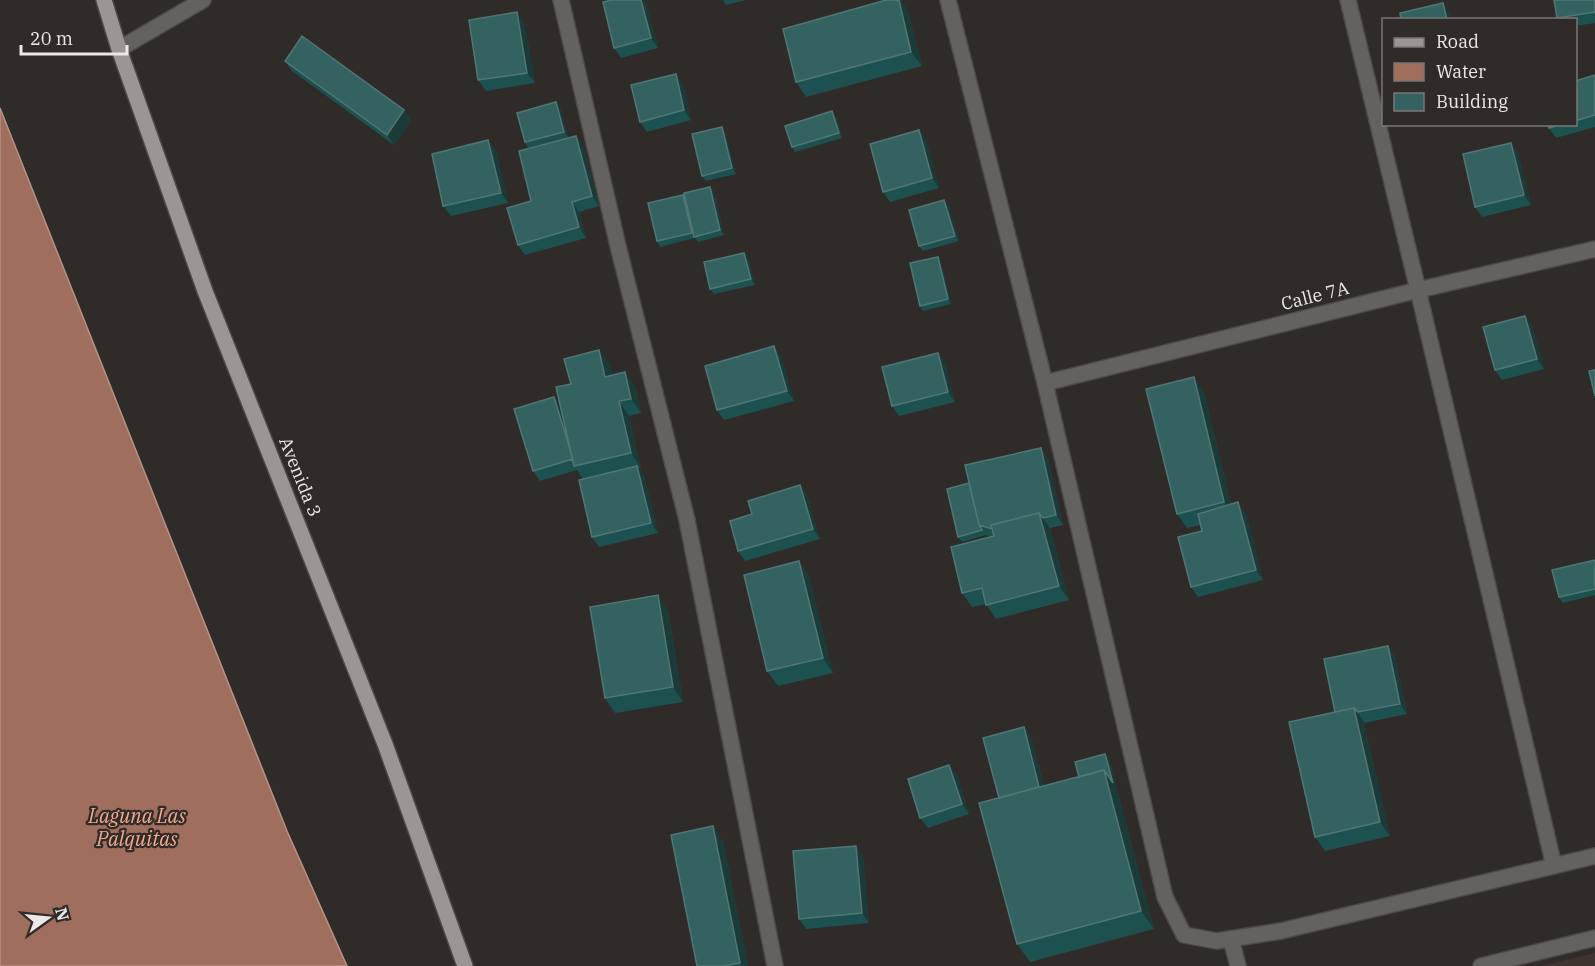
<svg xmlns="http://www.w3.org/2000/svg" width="1595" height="966" font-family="'IBM Plex Serif',serif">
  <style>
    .built { fill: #3e332f }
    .water { fill: #a06e5d; stroke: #b69386; stroke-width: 1.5 }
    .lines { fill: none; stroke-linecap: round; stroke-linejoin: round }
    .minor-casing { stroke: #4d4947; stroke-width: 18 }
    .major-casing { stroke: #4d4947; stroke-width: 18 }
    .minor { stroke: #646261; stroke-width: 15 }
    .major { stroke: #9b9695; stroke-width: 15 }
    .wall { fill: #1d514f }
    .shaded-wall { fill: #1b3b39 }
    .building { fill: #346260; stroke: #507775; stroke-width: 1.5 }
    .labels { text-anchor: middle; stroke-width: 4.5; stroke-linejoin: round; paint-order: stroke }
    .street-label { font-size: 18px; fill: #ebe8e7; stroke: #2f2b29 }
    .water-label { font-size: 20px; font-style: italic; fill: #f6a88e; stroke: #2f2b29 }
  </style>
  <rect width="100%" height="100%" fill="#2f2b29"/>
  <!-- built -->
  <path class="built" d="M1595 953V966H1540Z"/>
  <!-- water -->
  <path class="water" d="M0 108 287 831 347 966H0Z"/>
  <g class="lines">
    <!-- minor casing -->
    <g class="minor-casing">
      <path id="minor" d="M561 0 618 246 687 520 775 966
        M948 0 1045 383 1165 897 1184 935 1217 941 1281 931 1595 856
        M1348 0 1418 290 1554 866
        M119 49 203 0
        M1045 383 1418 290 1595 249
        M1231 939 1238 966
        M1481 966 1595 938"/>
    </g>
    <!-- major casing -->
    <g class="major-casing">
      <path id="major" d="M104 0 119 49 205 291 385 744 465 966"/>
    </g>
    <!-- minor -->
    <use href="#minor" class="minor"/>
    <!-- major -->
    <use href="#major" class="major"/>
  </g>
  <!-- wall -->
  <path class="wall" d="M723 0H746L726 5Z
    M886 0H900L908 11 922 66 806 97 796 82Z
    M1595 0V23L1575 26V20H1558L1557 18Z
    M646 3 658 48 621 58 614 48Z
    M524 22 535 83 486 91 478 80Z
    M285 61 404 110 411 121 394 145 292 71Z
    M1595 75V127L1556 138 1549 128 1548 124H1575V81Z
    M683 84 691 120 647 132 640 122Z
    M560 107 568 137 528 148 525 142Z
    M836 117 842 138 795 152 792 147Z
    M722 127 725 133 736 174 706 181 702 176Z
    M919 130 926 140 939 188 890 202 883 192Z
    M488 140 496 151 508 203 451 216 443 206Z
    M583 146 599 206 579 212 586 238 525 255 518 245 531 201Z
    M1518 153 1531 205 1482 217 1475 207Z
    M710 187 714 192 724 235 698 242 695 238 660 247 657 241 683 195 685 199Z
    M948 205 959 241 923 251 919 246Z
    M744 253 748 258 755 285 714 294 710 289Z
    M938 257 941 262 951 304 923 311 920 306Z
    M1525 316 1532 326 1544 369 1502 380 1495 370Z
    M599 350 610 365 612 375 635 386 641 413 629 416 641 468H638L644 476 658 533 599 547 592 537 583 479 577 470 540 481 533 471 554 397 561 406 571 384Z
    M938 353 945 363 955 402 899 416 892 406Z
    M781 356 794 401 724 420 717 410Z
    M1204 392 1231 504 1246 513 1263 580 1198 597 1191 587 1202 531 1201 525 1187 528 1177 514Z
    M1048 458 1063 525 1050 528 1069 600 996 619 986 604 972 607 962 593 991 537 986 535 962 542 958 537 969 483Z
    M800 485 807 495 820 539 745 561 738 551 752 514Z
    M1595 560V595L1563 603 1559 597Z
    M799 561 809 576 833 673 778 686 767 671Z
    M668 610 683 702 615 713 605 698Z
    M1395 656 1407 714 1364 723 1390 836 1325 851 1315 837 1335 712Z
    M1024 727 1031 737 1044 786 1078 777 1105 754 1109 759 1154 929 1030 962 1017 944 999 798Z
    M957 775 969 814 928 828 920 818Z
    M723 841 748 966H697Z
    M856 846 863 856 869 923 806 929 799 919Z"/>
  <!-- shaded-wall -->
  <path class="shaded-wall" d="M641 0H644L646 3 658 48 651 38Z
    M899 0H900L908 11 922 66 911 52Z
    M1443 3 1450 14 1452 20H1447Z
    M517 12 524 22 535 83 527 73Z
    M676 74 683 84 691 120 684 110Z
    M556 102 560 107 568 137 564 132Z
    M404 110 411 121 394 145 387 135Z
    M832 111 836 117 842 138 839 133Z
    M722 127 725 133 736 174 732 168Z
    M919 130 926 140 939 188 932 178Z
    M576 136 583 146 599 206 592 196Z
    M488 140 496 151 508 203 501 193Z
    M1511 143 1518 153 1531 205 1524 195Z
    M710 187 714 192 724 235 720 230Z
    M683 195 686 200 695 238 692 233Z
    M944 200 948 205 959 241 955 236Z
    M572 202 579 212 586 238 579 227Z
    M744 253 748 258 755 285 751 279Z
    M938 257 941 262 951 304 948 299Z
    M1525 316 1532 326 1544 369 1537 359Z
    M774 346 781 356 794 401 787 391Z
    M599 350 610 365 615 391 605 377Z
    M938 353 945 363 955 402 948 392Z
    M625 372 635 386 641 413 631 399Z
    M1194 377 1204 392 1234 517 1224 502Z
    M554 397 561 407 573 459Z
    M619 401 629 416 641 468 631 453Z
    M1041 448 1048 458 1063 525 1056 515Z
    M637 466 644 476 658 533 651 523Z
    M800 485 807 495 820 539 813 529Z
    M1238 502 1246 513 1263 580 1256 570Z
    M1039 513 1050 528 1069 600 1059 586Z
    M799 561 809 576 833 673 823 658Z
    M658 595 668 610 683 702 673 687Z
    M1388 646 1395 656 1407 714 1400 704Z
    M1354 708 1364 722 1390 836 1380 822Z
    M1024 727 1031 737 1049 806 1042 796Z
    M1105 754 1109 759 1154 929 1141 911 1104 770Z
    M949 765 957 775 969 814 962 804Z
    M713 826 723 841 748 966H742L740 963Z
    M856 846 863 856 869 923 862 913Z"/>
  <!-- building -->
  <path class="building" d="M612 0H641L651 38 614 48 603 2Z
    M886 0H899L911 52 796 82 783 29Z
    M1554 0H1595V12L1557 18Z
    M1443 3 1447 20H1401L1400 13Z
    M517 12 527 73 478 80 469 20Z
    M302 36 404 110 387 135 285 61Z
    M676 74 684 110 640 122 631 85Z
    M1595 75V115L1575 121V81Z
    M556 102 564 132 525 142 517 113Z
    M832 111 839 133 792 147 785 126Z
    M1548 124H1562L1549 128Z
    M722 127 732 168 702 176 692 134Z
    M919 130 932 178 883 192 870 144Z
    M576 136 592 196 572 202 579 227 518 245 507 208 531 201 519 151Z
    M488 140 501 193 443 206 432 154Z
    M1511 143 1524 195 1475 207 1463 154Z
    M710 187 720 230 694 237 684 193Z
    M683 195 692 233 657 241 648 203Z
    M944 200 955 236 919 246 909 210Z
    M744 253 751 279 710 289 704 262Z
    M938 257 948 299 920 306 910 263Z
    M1525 316 1537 359 1495 370 1483 327Z
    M774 346 787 391 717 410 705 366Z
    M599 350 605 377 625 372 631 399 619 401 631 453 574 466 556 387 571 384 564 359Z
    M938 353 948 392 892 406 882 367Z
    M1595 370V396L1589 371Z
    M1194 377 1224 502 1177 514 1146 389Z
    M554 397 573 459 533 471 514 409Z
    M1041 448 1056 515 1043 518 1039 513 991 525 992 529 979 525 965 465Z
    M637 466 651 523 592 537 579 480Z
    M969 483 979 525 982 530 958 537 947 489Z
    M800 485 813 529 738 551 730 521 752 514 748 501Z
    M1238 502 1256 570 1191 587 1178 537 1202 531 1198 514Z
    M1039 513 1059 586 986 605 982 588 962 593 951 547 994 536 991 525Z
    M1595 560V589L1559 597 1552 570Z
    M799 561 823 658 767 671 744 575Z
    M658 595 673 687 605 698 590 607Z
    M1388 646 1400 704 1358 712 1354 708 1335 712 1324 659Z
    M1354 708 1380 822 1315 837 1289 722Z
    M1024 727 1039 787 999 798 983 738Z
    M1105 754 1113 783 1104 770 1079 777 1075 762Z
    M949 765 962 804 920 818 908 779Z
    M1104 770 1141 911 1017 944 979 803Z
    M713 826 740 963 723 966H697L671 835Z
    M856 846 862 913 799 919 793 851Z"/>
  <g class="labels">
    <!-- street labels -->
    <g class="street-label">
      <text transform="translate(1315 296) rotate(-14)" y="6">Calle 7A</text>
      <text transform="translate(300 477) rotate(68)" y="6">Avenida 3</text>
    </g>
    <!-- water labels -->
    <g class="water-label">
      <text x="137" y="823">Laguna Las<tspan x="137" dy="23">Palquitas</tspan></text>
    </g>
  </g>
  <!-- legend -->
  <rect x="1382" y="18" width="195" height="108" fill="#2f2b29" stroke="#7a7775" stroke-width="1.5"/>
  <rect x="1394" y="38" width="30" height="9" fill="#9b9695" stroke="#7a7775" stroke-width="1.5"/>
  <text x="1436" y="48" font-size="18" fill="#ebe8e7">Road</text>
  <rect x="1394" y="63" width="30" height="18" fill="#a06e5d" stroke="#7a7775" stroke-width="1.5"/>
  <text x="1436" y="78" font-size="18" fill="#ebe8e7">Water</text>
  <rect x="1394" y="93" width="30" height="18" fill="#346260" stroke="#7a7775" stroke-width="1.5"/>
  <text x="1436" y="108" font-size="18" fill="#ebe8e7">Building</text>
  <!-- north arrow -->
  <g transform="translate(48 918) rotate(75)" stroke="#2f2b29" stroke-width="4.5" paint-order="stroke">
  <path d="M0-4.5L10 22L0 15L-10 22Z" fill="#ebe8e7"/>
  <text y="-9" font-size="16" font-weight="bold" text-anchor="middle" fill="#ebe8e7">N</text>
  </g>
  <!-- scale -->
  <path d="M21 45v9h106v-9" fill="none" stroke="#ebe8e7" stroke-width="3"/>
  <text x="30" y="45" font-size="18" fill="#ebe8e7" stroke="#2f2b29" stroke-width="4.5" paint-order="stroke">20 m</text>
</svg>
